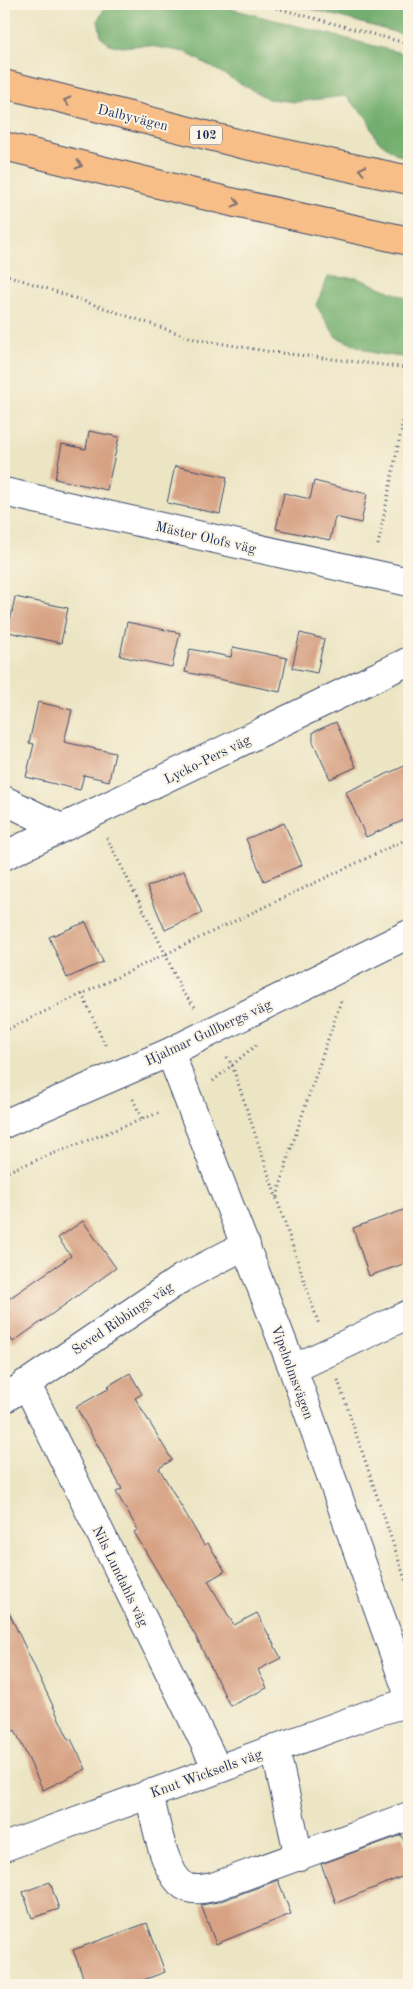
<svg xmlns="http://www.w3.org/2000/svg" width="413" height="1989" font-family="'Old Standard TT',serif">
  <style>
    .forest { fill: #72ae6d; stroke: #466e66 }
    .building { fill: #d7a284 }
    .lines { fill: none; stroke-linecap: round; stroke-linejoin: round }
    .minor-casing { stroke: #3a4a6d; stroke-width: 30 }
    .major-casing { stroke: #3a4a6d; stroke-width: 30 }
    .path { stroke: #3a4a6d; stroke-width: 3; stroke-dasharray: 1 4; stroke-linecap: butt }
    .minor { stroke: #fff; stroke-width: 28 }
    .major { stroke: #f7be88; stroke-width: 28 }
    .oneway { stroke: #7e6f71 }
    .labels { text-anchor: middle; stroke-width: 4; stroke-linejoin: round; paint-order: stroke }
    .shield { fill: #fcf5e5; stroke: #5e6a86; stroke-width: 1 }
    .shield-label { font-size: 12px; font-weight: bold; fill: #1b2f5e }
    .street-label { font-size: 14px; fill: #1b2f5e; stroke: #fcf5e5 }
  </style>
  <rect width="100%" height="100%" fill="#fcf5e5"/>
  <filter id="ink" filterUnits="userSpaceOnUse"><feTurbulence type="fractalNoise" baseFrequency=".02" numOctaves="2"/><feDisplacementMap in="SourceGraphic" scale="10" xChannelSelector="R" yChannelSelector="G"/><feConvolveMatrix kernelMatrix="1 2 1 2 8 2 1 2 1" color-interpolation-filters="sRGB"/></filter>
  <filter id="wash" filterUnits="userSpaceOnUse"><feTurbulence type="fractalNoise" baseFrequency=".0096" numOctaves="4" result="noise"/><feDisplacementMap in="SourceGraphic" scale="20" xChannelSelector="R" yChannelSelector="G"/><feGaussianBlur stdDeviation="1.12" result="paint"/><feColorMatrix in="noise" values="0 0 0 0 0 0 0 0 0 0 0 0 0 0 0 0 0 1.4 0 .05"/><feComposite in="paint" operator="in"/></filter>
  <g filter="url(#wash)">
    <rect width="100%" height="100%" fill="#ece5c4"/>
    <!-- forest -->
    <path class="forest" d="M107 4H213L409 55V157L398 155 377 140 367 118 345 96 296 102 268 99 185 52 144 45 122 47 109 44 101 37 98 20Z
      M293 4H397L409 7V36Z
      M328 277 357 278 409 299V358L374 353 336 337 316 305Z"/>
    <g id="blocks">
      <!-- building -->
      <path class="building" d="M89 431 119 437 107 490 55 479 62 444 86 449Z
        M175 466 227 477 220 514 167 503Z
        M314 481 367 494 361 523 335 517 330 540 276 529 284 493 310 499Z
        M15 597 68 608 61 643 8 632Z
        M127 622 180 633 172 667 120 656Z
        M300 633 324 639 317 673 292 668Z
        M233 647 287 658 280 692 185 672 190 649 231 657Z
        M38 702 72 710 64 742 115 753 109 781 84 775 80 790 26 777 34 744 29 743Z
        M336 722 356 767 330 779 313 742V732Z
        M409 764V818L366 837 346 792Z
        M284 823 302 865 264 881 246 839Z
        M184 871 202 913 165 930 147 887Z
        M86 922 103 962 67 978 49 937Z
        M409 1208V1262L369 1276 353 1228Z
        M83 1221 116 1268 13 1342 4 1328V1302L71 1256 58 1238Z
        M130 1373 142 1394 135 1398 172 1460 159 1468 204 1545 208 1543 225 1571 208 1581 234 1625 257 1613 281 1658 258 1670 267 1688 230 1706 195 1635 134 1532 138 1530 116 1492 122 1489 76 1407 110 1388 108 1386Z
        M4 1602 69 1740 71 1739 86 1769 43 1790 15 1730 12 1732 4 1714Z
        M402 1835 409 1855V1874L336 1903 321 1864Z
        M278 1880 291 1914 216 1944 201 1905 218 1902Z
        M50 1882 59 1909 32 1918 23 1892Z
        M147 1923 165 1972 130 1985H86L73 1950Z"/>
    </g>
  </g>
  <g filter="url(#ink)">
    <use href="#blocks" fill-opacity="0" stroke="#3a4a6d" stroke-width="1"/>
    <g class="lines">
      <!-- minor casing -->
      <g class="minor-casing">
        <path id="minor" d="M4 492 409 582
          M4 800 61 828
          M4 856 409 661
          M170 1052 293 1369 409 1696
          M4 1124 170 1052 409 934
          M293 1369 409 1314
          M26 1383 217 1768
          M4 1399 182 1278 246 1245
          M275 1748 299 1857
          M149 1793C155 1817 163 1875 186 1887 195 1891 204 1889 213 1887L409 1816
          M4 1847 376 1712 409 1702"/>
      </g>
      <!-- major casing -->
      <g class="major-casing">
        <path id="major" d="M4 84 241 144 409 180
          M4 146 231 202 409 241"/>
      </g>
      <!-- path -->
      <path class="path" d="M262 4 409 44
        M4 274 195 339 272 352 409 368
        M378 545 409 391
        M107 838 165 953 182 992 195 1007
        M82 994 106 1047
        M4 1031 409 838
        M227 1057 232 1065 319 1325
        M213 1081 256 1045
        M133 1099 142 1119
        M4 1174 11 1170 161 1112
        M277 1197 290 1151 341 1001
        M338 1380 409 1591"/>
      <!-- minor -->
      <use href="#minor" class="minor"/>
      <!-- major -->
      <use href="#major" class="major"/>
    </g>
    <!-- one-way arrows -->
    <defs><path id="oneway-chevron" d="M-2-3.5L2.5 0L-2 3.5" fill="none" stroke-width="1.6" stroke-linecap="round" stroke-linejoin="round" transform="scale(1.25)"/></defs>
    <g class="oneway">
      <use href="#oneway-chevron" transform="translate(67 101) rotate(-166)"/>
      <use href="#oneway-chevron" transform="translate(79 165) rotate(14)"/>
      <use href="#oneway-chevron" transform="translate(362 170) rotate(-168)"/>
      <use href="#oneway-chevron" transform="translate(236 203) rotate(13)"/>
    </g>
  </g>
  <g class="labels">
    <!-- shield labels -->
    <rect class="shield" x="190" y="125.5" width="32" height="19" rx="4"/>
    <g class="shield-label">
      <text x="206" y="139">102</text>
    </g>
    <!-- street labels -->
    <g class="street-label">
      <text transform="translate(133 117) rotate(14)" y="5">Dalbyvägen</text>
      <text transform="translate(206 537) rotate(13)" y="5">Mäster Olofs väg</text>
      <text transform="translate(207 759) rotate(-26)" y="5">Lycko-Pers väg</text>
      <text transform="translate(208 1032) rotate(-25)" y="5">Hjalmar Gullbergs väg</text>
      <text transform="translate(122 1318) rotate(-34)" y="5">Seved Ribbings väg</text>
      <text transform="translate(293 1372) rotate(70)" y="5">Vipeholmsvägen</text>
      <text transform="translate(121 1576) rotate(64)" y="5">Nils Lundahls väg</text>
      <text transform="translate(206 1773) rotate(-20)" y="5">Knut Wicksells väg</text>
    </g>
  </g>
  <!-- margin -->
  <rect width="413" height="1989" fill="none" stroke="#fcf5e5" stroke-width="20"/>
</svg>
